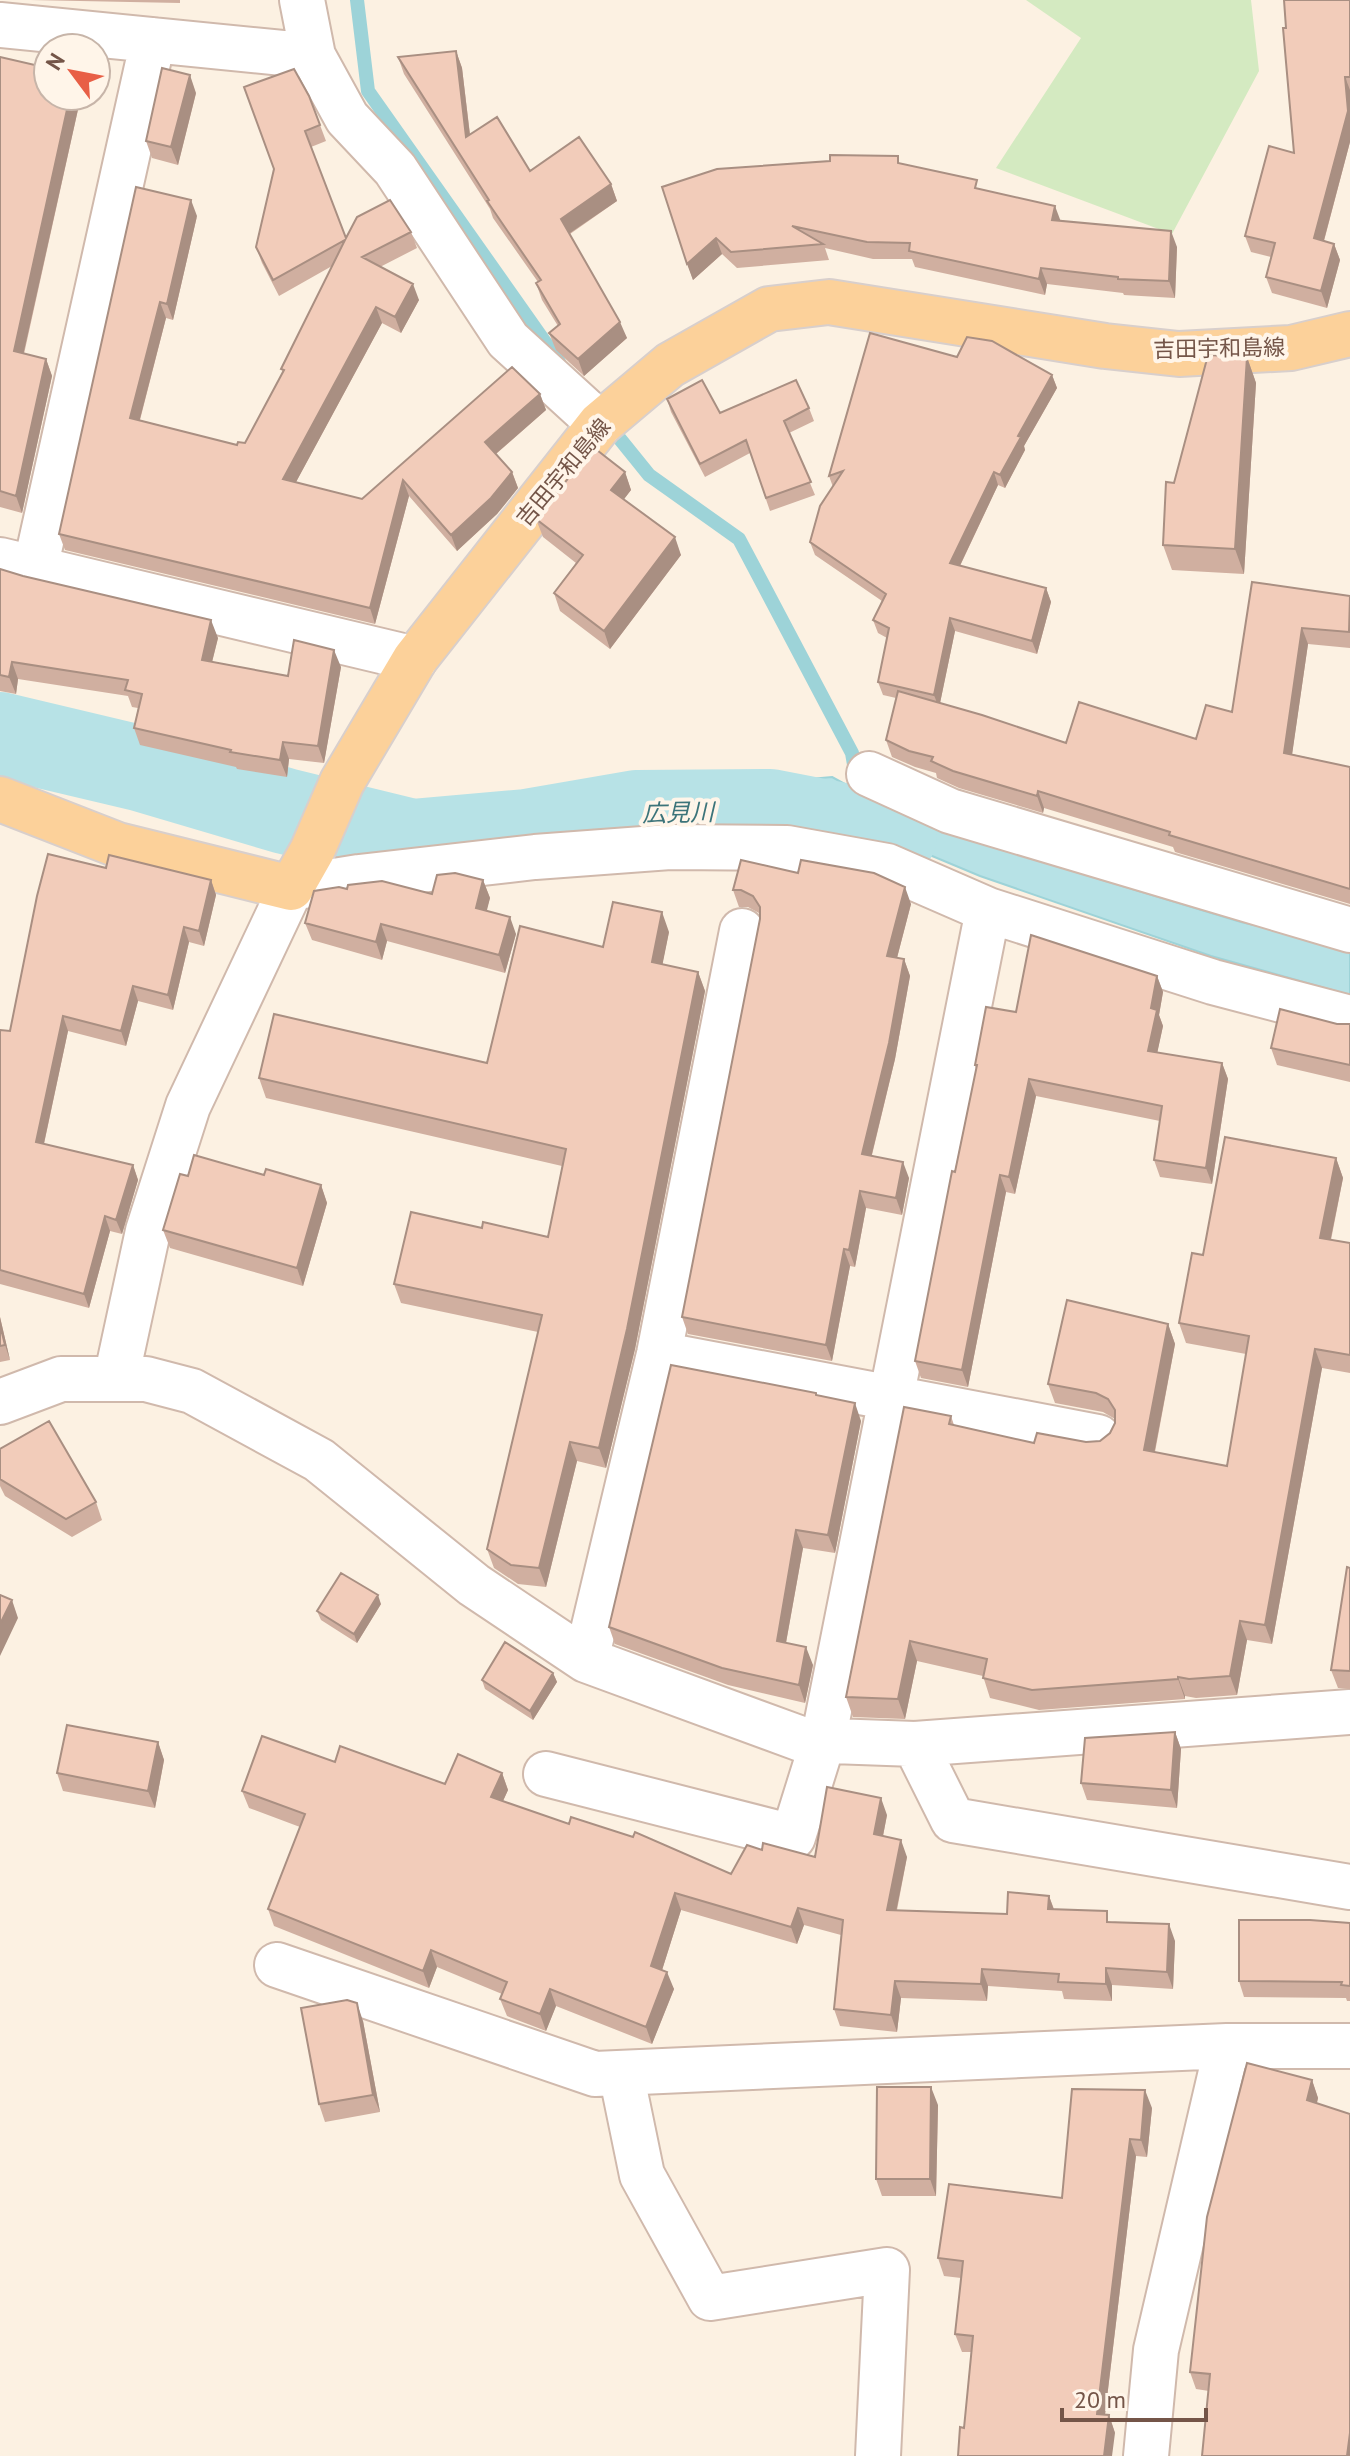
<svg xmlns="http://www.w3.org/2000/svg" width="1350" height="2456" font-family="'PT Sans','Noto Sans JP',sans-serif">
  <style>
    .green { fill: #d4eac1 }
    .water { fill: #b7e2e6; stroke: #9dd3d8; stroke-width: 2 }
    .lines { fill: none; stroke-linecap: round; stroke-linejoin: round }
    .stream { stroke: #9dd3d8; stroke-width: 14 }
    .river { stroke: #b7e2e6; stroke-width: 86 }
    .minor-casing { stroke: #d0b9ac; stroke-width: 48 }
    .major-casing { stroke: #d8cfcc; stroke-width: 48 }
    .minor { stroke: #fff; stroke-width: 44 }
    .major { stroke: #fcd19a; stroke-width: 44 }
    .wall { fill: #d0afa0 }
    .shaded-wall { fill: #a98f82 }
    .building { fill: #f2ccba; stroke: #a98f82; stroke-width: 2 }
    .labels { text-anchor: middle; stroke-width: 8; stroke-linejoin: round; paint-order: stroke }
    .street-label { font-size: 22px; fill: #745548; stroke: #fff5e9 }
    .water-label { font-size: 24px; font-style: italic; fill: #3c747a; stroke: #fff5e9 }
  </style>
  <rect width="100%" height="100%" fill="#fcf1e2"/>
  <!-- green -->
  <path class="green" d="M1026 0H1251L1259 71 1172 234 996 168 1081 38Z"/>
  <!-- water -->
  <path class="water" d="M832 777 892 810 1030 858 1241 922 1350 948V995L1211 956 980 876 913 848 781 832 777 782Z"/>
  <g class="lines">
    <!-- stream -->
    <path class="stream" d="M357 0 368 91 559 362
      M607 423 649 475 739 539 852 753 856 776"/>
    <!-- river -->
    <path class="river" d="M0 735 143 769 285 811 412 842 526 832 636 813 770 812 894 836"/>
    <!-- minor casing -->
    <g class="minor-casing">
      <path id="minor" d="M302 0 313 56 347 118 395 169 508 340 600 424
        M0 25 313 56
        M0 560 415 659
        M35 569 153 40
        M869 774 950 811 1350 930
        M659 1354 1098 1437
        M116 1379 148 1231 188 1106 291 888 359 877 535 857 670 847 787 848 887 866 988 910 1213 982 1350 1018
        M0 1402 61 1379H146L192 1391 319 1460 474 1585 586 1660 804 1740 915 1744 1350 1712
        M586 1660 659 1354 742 931
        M915 1744 953 1820 1350 1887
        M546 1774 793 1837 823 1741 988 910
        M277 1965 595 2074 1227 2046H1350
        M621 2073 642 2175 710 2298 887 2270 878 2456
        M1146 2456 1156 2350 1227 2046"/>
    </g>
    <!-- major casing -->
    <g class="major-casing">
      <path id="major" d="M0 799 118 845 291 888 312 851 342 782 415 659 600 424 670 365 769 309 829 302 1105 346 1179 354 1291 348 1350 334"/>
    </g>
    <!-- minor -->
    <use href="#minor" class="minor"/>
    <!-- major -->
    <use href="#major" class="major"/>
  </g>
  <!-- wall -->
  <path class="wall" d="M30 0H180V3Z
    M1350 0V142L1324 241 1334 244 1340 260 1327 308 1272 293 1266 277 1271 257 1251 252 1245 236 1294 153 1286 28Z
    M456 51 462 68 470 134 530 171 611 184 617 201 570 234 627 338 584 376 556 350 549 333 558 326 542 300 536 283 538 282 493 218 490 209 404 74 398 57Z
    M0 57 81 96 24 354 46 359 52 376 22 513 0 507Z
    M244 87 320 125 326 141 311 147 346 238 411 232 417 248 380 267 419 300 401 333 382 323 296 482 362 499 540 394 546 410 496 454 512 472 518 488 497 514 457 551 409 496 375 624 65 550 59 534 197 216 173 320 166 318 140 420 237 445 245 443 283 372 281 369 332 266 279 296 262 263 256 247 274 169Z
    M196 93 178 165 152 158 146 141Z
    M901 164 980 190 1061 221 1177 247 1175 298 1124 295 1123 293 1047 284 1045 295 915 267 912 259H873L825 248 829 260 737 268 722 254 693 280 662 187Z
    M957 357 1052 375 1057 388 1024 446 1025 450 1005 488 998 485 960 566 1046 588 1051 602 1037 654 955 631 940 703 1066 743 1196 739 1232 712 1252 582 1350 596V648L1308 644 1292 754 1350 767V904L1175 852 1173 847 1044 808 1043 813 959 788 937 778 936 773 915 767 892 757 886 740 896 698 883 695 878 682 887 638 878 633 873 620 882 601 815 555 810 542 833 487 829 476Z
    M1247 357 1256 383 1244 574 1172 570 1163 545 1174 483Z
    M667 399 720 413 809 408 814 421 789 433 815 495 770 511 750 453 705 477 671 412Z
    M625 472 631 490 624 499 681 555 610 649 560 611 554 593 576 563 543 537 536 519Z
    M0 569 218 638 212 662 288 676 341 667 324 763 289 759 287 777 237 769 236 767 140 745 134 728 138 708 132 707 128 696 18 679 16 694 0 691Z
    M741 860 911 904 897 958 904 959 910 976 895 1059 872 1155 909 1178 902 1215 866 1208 855 1267 850 1266 832 1361 688 1334 682 1317 760 919 759 913 748 907H739L733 890Z
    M106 868 211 880 216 895 204 946 189 942 173 1010 138 1001 126 1046 68 1031 44 1144 133 1165 138 1180 122 1234 110 1231 89 1308 0 1284V1030L10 1031Z
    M483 880 490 898 486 911 516 934 505 973 387 941 382 960 312 940 305 923 347 889 432 894Z
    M669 932 662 965 698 972 705 991 635 1349 606 1468 577 1461 546 1587 518 1584 494 1568 487 1549 538 1332 401 1303 394 1284 482 1228 548 1237 562 1166 266 1098 259 1078 487 1063 603 947Z
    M1157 976 1163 992 1159 1015 1163 1026 1157 1053 1222 1063 1228 1079 1212 1184 1160 1177 1154 1160 1160 1121 1036 1096 1015 1194 1006 1192 968 1387 921 1378 915 1361 976 1069 975 1065 1016 1012Z
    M1337 1024H1350V1082L1277 1065 1271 1048Z
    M1336 1158 1343 1178 1331 1240 1350 1243V1373L1322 1368 1272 1644 1247 1640 1237 1695 1196 1698 1185 1696V1699L1039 1710 990 1698 983 1676 917 1661 905 1719 853 1717 846 1697 951 1416 954 1425 1034 1443 1100 1441 1110 1433 1115 1423V1419L1103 1412 1055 1403 1048 1384 1168 1324 1175 1344 1155 1452 1227 1466 1246 1354 1186 1343 1179 1323 1203 1255Z
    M264 1175 321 1185 327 1203 303 1286 170 1248 163 1230 188 1176Z
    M0 1317 10 1360 0 1362Z
    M817 1395 861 1421 835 1553 803 1548 786 1643 813 1665 805 1703 728 1685 615 1644 609 1627Z
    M0 1449 96 1502 102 1520 72 1537 5 1496 0 1486Z
    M1350 1568V1689L1338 1688 1331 1670Z
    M381 1604 357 1643 321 1620 317 1611Z
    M553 1673 557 1682 533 1720 485 1689 482 1680Z
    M1175 1732 1181 1749 1177 1808 1087 1800 1081 1783Z
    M158 1742 164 1760 155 1808 63 1791 57 1773Z
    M335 1762 445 1784 502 1773 508 1790 503 1801 569 1824 731 1874 762 1850 815 1857 887 1815 883 1836 907 1857 897 1910 1007 1914 1049 1896 1054 1909 1112 1922 1175 1941 1173 1989 1112 1985V2001L1064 1999 1062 1991 988 1986 987 2001 901 1998 897 2032 840 2026 834 2009 841 1935 804 1925 797 1944 681 1910 662 1970 674 1989 652 2044 556 2006 546 2031 507 2016 500 1999 502 1994 437 1967 429 1988 274 1926 268 1909 300 1827 249 1808 242 1791Z
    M1350 1923V2001H1347L1346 1998 1244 1997 1239 1981Z
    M363 2021 380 2112 325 2122 319 2104Z
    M1312 2080 1318 2098 1317 2103 1209 2391 1196 2389 1190 2372Z
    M938 2105 936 2196H882L876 2179Z
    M1152 2108 1147 2157 1136 2156 1105 2415H1109L1115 2433 964 2428 971 2352H962L955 2334 961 2278 944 2276 938 2258 1062 2198Z"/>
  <!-- shaded-wall -->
  <path class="shaded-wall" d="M456 51 462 68 472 153 466 137Z
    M190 75 196 93 178 165 171 147Z
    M1345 77 1350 90V142L1320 255 1314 238Z
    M70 96H81L20 369 14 351Z
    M611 184 617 201 567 235 561 219Z
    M191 200 197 216 173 320 167 304Z
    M1055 206 1061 222 1052 220Z
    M1171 231 1177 247 1175 298 1169 281Z
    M716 238 722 254 693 280 687 264Z
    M1334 244 1340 260 1327 308 1321 291Z
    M1041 268 1047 284 1045 295 1039 279Z
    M413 284 419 300 401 333 395 317Z
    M160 302 166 318 136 434 130 418Z
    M376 307 382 323 289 495 283 479Z
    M620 322 627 338 584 376 578 359Z
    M1247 357 1256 383 1244 574 1235 549Z
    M46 359 52 376 22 513 16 496Z
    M1052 375 1057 388 1024 446 1025 450 1005 488 1000 475 1018 436Z
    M540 394 546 410 491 458 485 442Z
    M512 472 518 488 497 514 457 551 451 535Z
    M625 472 631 490 618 507 611 490Z
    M994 472 998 485 955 576 950 563Z
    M403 480 409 496 375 624 370 608Z
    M675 537 681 555 610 649 604 631Z
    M1046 588 1051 602 1037 654 1032 641Z
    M950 618 955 631 939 708 934 695Z
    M211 620 218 638 208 678 202 660Z
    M1302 628 1308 644 1290 769 1284 753Z
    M334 650 341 667 324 763 318 746Z
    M12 662 18 679 16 694 9 677Z
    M283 742 289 759 287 777 280 760Z
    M1038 791 1044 808 1043 813 1037 796Z
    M211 880 216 895 204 946 199 931Z
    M483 880 490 898 483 926 476 908Z
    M905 887 911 904 893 973 887 956Z
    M662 912 669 932 659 982 652 962Z
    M510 917 516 934 505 973 499 955Z
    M381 924 387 941 382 960 376 942Z
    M184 927 189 942 173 1010 168 995Z
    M904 959 910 976 895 1059 868 1170 862 1154Z
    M698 972 705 991 635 1349 606 1468 599 1448Z
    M1157 976 1163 992 1159 1015 1163 1026 1154 1068 1148 1051 1151 1008Z
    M133 986 138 1001 126 1046 121 1031Z
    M63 1016 68 1031 41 1157 36 1142Z
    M1222 1063 1228 1079 1212 1184 1206 1168Z
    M1029 1079 1036 1096 1015 1194 1009 1177Z
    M1336 1158 1343 1178 1327 1257 1320 1238Z
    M903 1162 909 1178 902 1215 896 1198Z
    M133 1165 138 1180 122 1234 116 1220Z
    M1000 1175 1006 1192 968 1387 962 1370Z
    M321 1185 327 1203 303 1286 297 1268Z
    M860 1191 866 1208 855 1267 849 1250Z
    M105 1216 110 1231 89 1308 84 1294Z
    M844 1249 850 1266 832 1361 826 1345Z
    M0 1317 10 1360 5 1345 0 1325Z
    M1168 1324 1175 1344 1151 1470 1144 1450Z
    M1315 1349 1322 1368 1272 1644 1265 1625Z
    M855 1403 861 1421 835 1553 828 1535Z
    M570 1442 577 1461 546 1587 539 1568Z
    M796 1530 803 1548 783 1659 777 1641Z
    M378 1595 381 1604 357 1643 354 1634Z
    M12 1600 18 1618 0 1656V1624Z
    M1240 1621 1247 1640 1237 1695 1230 1676Z
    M910 1641 917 1661 905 1719 898 1699Z
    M806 1647 813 1665 805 1703 799 1685Z
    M553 1673 557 1682 533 1720 530 1711Z
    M1178 1677 1185 1696V1699L1178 1679Z
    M1175 1732 1181 1749 1177 1808 1171 1790Z
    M158 1742 164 1760 155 1808 148 1791Z
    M502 1773 508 1790 497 1814 491 1797Z
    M881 1798 887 1815 880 1851 874 1834Z
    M901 1840 907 1857 893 1927 887 1910Z
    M675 1893 681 1910 658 1983 651 1966Z
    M1049 1896 1055 1913 1048 1909Z
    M798 1908 804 1925 797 1944 791 1927Z
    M1169 1924 1175 1941 1173 1989 1167 1972Z
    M431 1950 437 1967 429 1988 423 1971Z
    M1106 1968 1112 1985V2001L1106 1984Z
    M982 1969 988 1986 987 2001 981 1984Z
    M667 1972 674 1989 652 2044 646 2027Z
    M895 1981 901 1998 897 2032 891 2015Z
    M550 1989 556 2006 546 2031 540 2014Z
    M357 2003 363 2021 380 2112 373 2095Z
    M1312 2080 1318 2098 1313 2118 1307 2100Z
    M931 2087 938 2105 936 2196 930 2179Z
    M1145 2090 1152 2108 1147 2157 1141 2140Z
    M1130 2139 1136 2156 1103 2431 1097 2414Z
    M1109 2415 1115 2433 1112 2456H1104Z
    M1350 2433V2456H1347Z"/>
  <!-- building -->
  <path class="building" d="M1284 0H1350V77H1345L1348 111 1314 238 1334 244 1321 291 1266 277 1275 243 1245 236 1269 146 1294 153 1283 28H1286Z
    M456 51 466 137 497 117 530 171 579 137 611 184 561 219 620 322 578 359 549 333 560 324 536 283 541 280 487 201 489 200 398 57Z
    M0 57 48 68V96H70L14 351 46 359 16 496 0 491Z
    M162 68 190 75 171 147 146 141Z
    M294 69 309 96 320 125 305 131 346 238 357 217 390 200 411 232 362 257 413 284 395 317 376 307 283 479 362 499 512 367 540 394 485 442 512 472 491 498 451 535 403 480 370 608 59 534 136 187 191 200 167 304 160 302 130 418 237 445 238 442 245 443 284 370 281 369 345 240 273 280 256 247 274 169 244 87Z
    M830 155 898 156V163L977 180 975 188 1055 206 1052 220 1171 231 1169 281 1118 279V277L1041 268 1039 279 909 251 910 243 867 242 792 226 823 244 731 252 716 238 687 264 662 187 717 169 830 161Z
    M870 333 957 357 967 337 992 341 1052 375 1018 436 1021 437 1000 475 994 472 950 563 1046 588 1032 641 950 618 934 695 878 682 889 628 873 620 886 594 810 542 820 506 843 471 829 476Z
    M1208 355 1247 357 1235 549 1163 545 1166 482 1174 483Z
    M702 380 720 413 796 380 809 408 784 421 811 482 766 498 746 440 700 464 667 399Z
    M593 447 625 472 611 490 675 537 604 631 554 593 583 555 536 519Z
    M0 569 23 576 211 620 202 660 288 676 294 640 334 650 318 746 283 742 280 760 230 752 231 750 134 728 142 694 125 690 128 680 12 662 9 677 0 675Z
    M1252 582 1350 596 1349 632 1302 628 1284 753 1350 767V889L1169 835 1170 832 1038 791 1037 796 953 771 931 761 933 757 909 751 886 740 898 691 982 715 1066 743 1079 702 1196 739 1206 705 1232 712Z
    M48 854 106 868 109 855 211 880 199 931 184 927 168 995 133 986 121 1031 63 1016 36 1142 133 1165 116 1220 105 1216 84 1294 0 1270V1030L10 1031 37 896Z
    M741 860 798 873 801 860 874 873 905 887 887 956 904 959 889 1043 862 1154 903 1162 896 1198 860 1191 849 1250 844 1249 826 1345 682 1317 760 919V907L753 896 741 890H733Z
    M455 873 483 880 476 908 510 917 499 955 381 924 376 942 305 923 314 891 339 887 347 889 348 885 382 881 432 894 437 875Z
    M613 902 662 912 652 962 698 972 627 1329 599 1448 570 1442 539 1568 511 1565 487 1549 542 1315 394 1284 411 1212 482 1228 483 1222 548 1237 566 1149 259 1078 274 1014 487 1063 520 926 603 947Z
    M1031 935 1157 976 1151 1008 1157 1010 1148 1051 1222 1063 1206 1168 1154 1160 1162 1106 1029 1079 1009 1177 1000 1175 962 1370 915 1361 952 1171 955 1172 977 1065H975L986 1007 1016 1012Z
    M1280 1009 1337 1024H1350V1065L1271 1048Z
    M1225 1137 1336 1158 1320 1238 1350 1243V1355L1315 1349 1265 1625 1240 1621 1230 1676 1189 1679 1178 1677V1679L1032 1690 983 1678 987 1659 910 1641 898 1699 846 1697 904 1407 951 1416 949 1424 1034 1443 1037 1433 1086 1442 1100 1441 1110 1433 1115 1423V1410L1108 1399 1096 1393 1048 1384 1067 1300 1168 1324 1144 1450 1227 1466 1249 1336 1179 1323 1192 1253 1203 1255Z
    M194 1155 264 1175 266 1169 321 1185 297 1268 163 1230 180 1174 188 1176Z
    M0 1325 5 1345 0 1346Z
    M671 1365 816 1393V1395L855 1403 828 1535 796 1530 777 1641 806 1647 799 1685 722 1668 609 1627Z
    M49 1421 96 1502 66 1519 0 1479V1449Z
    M1347 1567 1350 1568V1671L1331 1670Z
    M341 1573 378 1595 354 1634 317 1611Z
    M0 1595 12 1600 0 1624Z
    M505 1642 553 1673 530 1711 482 1680Z
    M67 1725 158 1742 148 1791 57 1773Z
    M1175 1732 1171 1790 1081 1783 1085 1738Z
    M262 1736 335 1762 340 1746 445 1784 458 1754 502 1773 491 1797 569 1824 571 1817 633 1837 635 1832 731 1874 747 1845 762 1850 763 1843 815 1857 827 1787 881 1798 874 1834 901 1840 887 1910 1007 1914 1008 1892 1049 1896 1048 1909 1107 1911V1922L1169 1924 1167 1972 1106 1968V1984L1058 1982 1059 1974 982 1969 981 1984 895 1981 891 2015 834 2009 843 1920 798 1908 791 1927 675 1893 651 1966 667 1972 646 2027 550 1989 540 2014 500 1999 507 1982 431 1950 423 1971 268 1909 305 1814 242 1791Z
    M1239 1920H1310L1350 1923V1986L1341 1985 1342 1982 1239 1981Z
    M347 2000 357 2003 373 2095 319 2104 301 2008Z
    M1247 2063 1312 2080 1307 2100 1350 2114V2433L1347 2456H1202L1210 2374 1190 2372 1207 2217Z
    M877 2087H931L930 2179H876Z
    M1072 2089 1145 2090 1141 2140 1130 2139 1097 2414 1109 2415 1104 2456H958L960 2427 964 2428 973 2336 955 2334 963 2261 938 2258 949 2184 1062 2198Z"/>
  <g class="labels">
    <!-- street labels -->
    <g class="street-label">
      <text transform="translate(1219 348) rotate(-1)" y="8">吉田宇和島線</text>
      <text transform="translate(563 472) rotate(-50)" y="8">吉田宇和島線</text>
    </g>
    <!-- water labels -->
    <g class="water-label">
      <text transform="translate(678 813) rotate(-1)" y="8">広見川</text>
    </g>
  </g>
  <!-- north arrow -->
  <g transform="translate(72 72) rotate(302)"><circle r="38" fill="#fff5e9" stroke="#c7b5a9" stroke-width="2"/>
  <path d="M0-6L14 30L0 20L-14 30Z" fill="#e85f46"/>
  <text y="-12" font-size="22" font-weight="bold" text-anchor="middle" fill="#745548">N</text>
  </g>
  <!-- scale -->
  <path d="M1062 2408v12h144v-12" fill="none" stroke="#745548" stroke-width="4"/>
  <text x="1074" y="2408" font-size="24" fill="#745548" stroke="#fff5e9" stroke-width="6" paint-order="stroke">20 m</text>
</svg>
